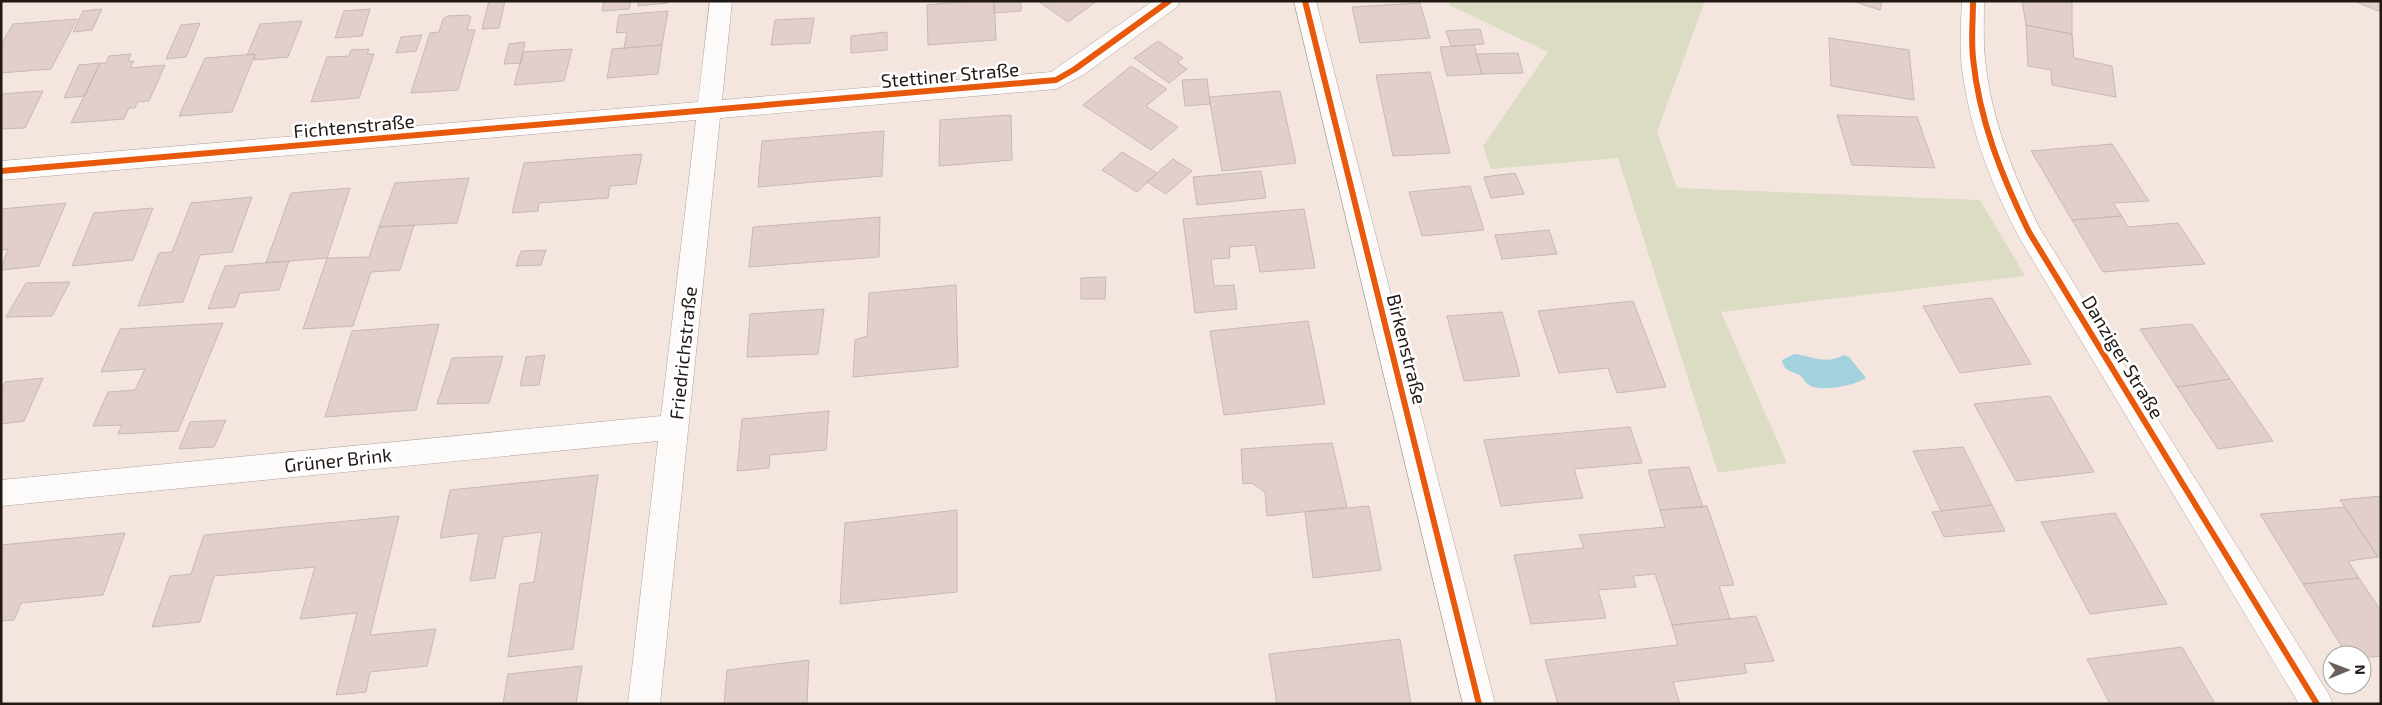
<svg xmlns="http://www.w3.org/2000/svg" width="2382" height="705" font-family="'Exo 2',sans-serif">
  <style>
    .green { fill: #dbdcc3 }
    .water { fill: #a4d1de }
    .building { fill: #e2cfcb; stroke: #c5b9b6 }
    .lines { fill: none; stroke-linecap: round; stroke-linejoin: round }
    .minor-casing { stroke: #ada29e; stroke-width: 1 }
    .minor { fill: #fdfbfa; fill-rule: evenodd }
    .cycleway-casing { stroke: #fff; stroke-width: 9 }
    .cycleway { stroke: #e8590c; stroke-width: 6 }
    .labels { text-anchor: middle; stroke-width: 5; stroke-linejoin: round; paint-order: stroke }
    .street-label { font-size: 19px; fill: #211814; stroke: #fff }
  </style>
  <rect width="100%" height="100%" fill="#f4e6df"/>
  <!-- green -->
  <path class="green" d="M1451 1H1705L1657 132 1677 188 1980 200 2025 276 1721 312 1787 463 1718 473 1618 158 1491 169 1483 146 1548 52 1449 5Z"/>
  <!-- water -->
  <path class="water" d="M1794 354C1812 356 1825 365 1844 355L1849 357 1866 378C1856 385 1820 393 1809 385 1804 382 1803 376 1798 374 1790 371 1783 370 1782 360Z"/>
  <!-- building -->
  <path class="building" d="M489 1H505L499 28 482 29Z
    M604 1H631L629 9 602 11Z
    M638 1H668V3L638 6Z
    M968 1H994L996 40 928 45 927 5Z
    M994 1H1021V11L994 13Z
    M1038 1H1097L1068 22Z
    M1852 1H1882L1880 10Z
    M2022 1H2072V34L2026 25Z
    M2354 1H2381V12Z
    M1420 3 1430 38 1360 43 1352 7Z
    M102 9 92 30 73 32 83 11Z
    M370 9 362 36 335 38 344 11Z
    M668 11 662 45 624 48 627 32 616 33 619 15Z
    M468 15 471 17 467 30H475L458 90 411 93 430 33 439 32 443 19 447 16Z
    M814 18 810 43 771 45 775 20Z
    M77 19 51 69 1 73V45L13 24Z
    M302 21 288 57 254 60 255 54 247 55 260 24Z
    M200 23 186 57 166 59 181 25Z
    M2026 25 2072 34 2074 58 2112 66 2116 97 2052 85 2051 70 2028 66Z
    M1480 29 1484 44 1474 45 1451 46 1446 31Z
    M887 32V50L851 53V36Z
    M422 35 416 51 396 53 401 37Z
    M1829 38 1909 50 1914 100 1831 86Z
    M1158 41 1183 58 1177 62 1187 69 1169 83 1134 58Z
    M525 42 521 63 504 64 509 44Z
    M662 45 658 74 607 78 612 49Z
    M1474 45 1482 74 1447 76 1440 47Z
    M369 49 367 54H374L359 98 311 102 327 57 349 56 351 50Z
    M572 49 564 81 514 85 523 52Z
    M1518 53 1523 73 1482 74 1476 54Z
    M131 54 128 61H134L130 68 165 65 149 101 137 102 135 108H129L124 119 71 123 100 63H106L109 56Z
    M255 54 232 112 179 116 205 58Z
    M100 63 85 96 64 98 79 65Z
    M1131 66 1167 89 1146 106 1178 127 1151 150 1083 105Z
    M1430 72 1450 153 1393 156 1376 75Z
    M1207 79 1210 104 1185 106 1182 80Z
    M43 91 25 128 1 129V94Z
    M1280 91 1296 163 1222 171 1209 97Z
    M1011 115 1012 160 939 166 940 120Z
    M1837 115 1917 117 1935 168 1852 165Z
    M884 131 882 176 758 187 762 141Z
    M2112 144 2149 201 2113 203 2122 216 2072 220 2031 151Z
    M1122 152 1157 173 1137 192 1102 170Z
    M642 154 636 184 610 186 608 198 539 203 538 211 512 213 524 163Z
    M1173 159 1192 171 1166 194 1147 182Z
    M1261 171 1266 198 1197 205 1193 177Z
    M1515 173 1524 194 1491 198 1484 177Z
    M469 178 457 223 379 227 395 183Z
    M1470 186 1484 230 1422 236 1409 192Z
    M350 188 327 258 266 263 291 193Z
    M252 197 232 252 200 255 183 302 138 306 159 253 172 252 191 203Z
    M66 203 39 266 1 270 8 249 1 250V209Z
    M153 208 133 260 72 266 94 213Z
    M1304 209 1315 268 1260 272 1255 245 1229 247 1230 258 1211 259 1214 286 1234 285 1237 309 1195 313 1183 219Z
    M2122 216 2128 227 2178 223 2205 264 2103 272 2072 220Z
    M880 217 879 257 749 267 753 227Z
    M414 225 400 270 371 272 353 326 303 329 327 258 369 257 379 227Z
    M1549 230 1557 254 1502 259 1495 235Z
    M546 250 541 265 516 266 521 251Z
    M289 261 279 290 240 293 235 307 208 309 225 266Z
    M1106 277 1105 299H1081V278Z
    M70 282 52 316 6 317 26 283Z
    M956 285 958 367 853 377 855 340 867 336 869 293Z
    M1992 298 2031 364 1960 373 1923 306Z
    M1633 301 1666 387 1617 393 1608 368 1559 373 1538 311Z
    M824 309 818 354 747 357 750 314Z
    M1502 312 1520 376 1464 381 1447 316Z
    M1308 321 1325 404 1224 415 1210 331Z
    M223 323 178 431 118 434 122 425 93 426 108 392 135 390 145 369 101 372 120 329Z
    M439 324 416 410 325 417 352 331Z
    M2192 324 2230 379 2177 387 2140 329Z
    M545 355 539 385 520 386 526 357Z
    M503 356 489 403 437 404 452 358Z
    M43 378 24 421 1 424V390L5 382Z
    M2230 379 2273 441 2218 449 2177 387Z
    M2050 396 2094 472 2016 481 1974 404Z
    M829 411 826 450 770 455 769 468 737 471 742 419Z
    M226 420 214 447 179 449 190 422Z
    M1630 427 1642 463 1574 469 1583 498 1501 506 1484 440Z
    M1332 443 1347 507 1267 516 1265 492 1252 483 1243 484 1241 449Z
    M1963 447 1992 505 1941 511 1913 451Z
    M1689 467 1703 507 1660 510 1648 470Z
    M598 475 573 649 508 657 520 584 534 582 542 532 503 537 495 578 470 581 479 533 440 538 450 490Z
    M2381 496V557H2378L2340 500Z
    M1992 505 2005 531 1944 537 1932 512Z
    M1369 506 1381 570 1313 578 1305 512Z
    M1707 506 1734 585 1719 586 1730 619 1672 625 1655 574 1633 576 1636 587 1598 590 1606 618 1531 624 1514 555 1584 548 1579 535 1665 527 1660 510Z
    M2345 507 2378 557 2348 561 2359 578 2303 584 2260 514Z
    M957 510V592L840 604 845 523Z
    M2115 513 2167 604 2090 614 2041 522Z
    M399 516 370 635 436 629 427 666 370 672 366 692 336 695 357 613 300 619 315 567 214 576 200 622 152 627 170 576 191 574 204 535Z
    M125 533 103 595 21 603 14 620 1 621V545Z
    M2359 578 2381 611V656L2362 658V655H2347L2303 584Z
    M1756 616 1774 661 1744 664 1747 673 1673 682 1680 704H1558L1545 660 1678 645 1672 625Z
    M1400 639 1411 704H1277L1269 654Z
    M2182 647 2215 704H2110L2087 659Z
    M809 660 807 704H724L727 670Z
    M582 666 576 704H503L508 674Z"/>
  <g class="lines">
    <!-- minor casing -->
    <g class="minor-casing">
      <path id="minor" d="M710 1H732L722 100 1051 72 1153 1H1180L1177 7 1083 75 1056 89 720 118 660 704H628L658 441 1 506V480L661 416 696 120 1 180V161L698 102Z
        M1294 1H1316L1495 704H1463Z
        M1962 1H1984C1984 21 1983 40 1985 59 1991 119 2013 173 2039 227L2328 693 2333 704H2299L2020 239C1990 183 1967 122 1961 59 1960 40 1961 20 1962 1Z"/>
    </g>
    <!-- minor -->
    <use href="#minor" class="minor"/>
    <!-- cycleway casing -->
    <g class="cycleway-casing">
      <path id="cycleway" d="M1305 1 1479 704
        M1973 1C1973 20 1971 39 1973 58 1979 120 2002 177 2029 232L2317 704
        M1 171 1056 80 1075 69 1169 1"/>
    </g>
    <!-- cycleway -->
    <use href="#cycleway" class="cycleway"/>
  </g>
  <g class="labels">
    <!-- street labels -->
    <g class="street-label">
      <text transform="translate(950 75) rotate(-5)" y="7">Stettiner Straße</text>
      <text transform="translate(354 126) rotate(-5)" y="7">Fichtenstraße</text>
      <text transform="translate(1407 349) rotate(76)" y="7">Birkenstraße</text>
      <text transform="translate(683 353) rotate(-84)" y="7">Friedrichstraße</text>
      <text transform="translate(2123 357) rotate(59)" y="7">Danziger Straße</text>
      <text transform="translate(338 460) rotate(-6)" y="7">Grüner Brink</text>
    </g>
  </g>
  <!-- border -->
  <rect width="2382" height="705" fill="none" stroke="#211814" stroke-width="5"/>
  <!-- north arrow -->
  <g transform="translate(2347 670) rotate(89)"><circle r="24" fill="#ffffff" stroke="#a6a3a1"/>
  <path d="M0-4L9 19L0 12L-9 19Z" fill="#6b605b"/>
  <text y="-8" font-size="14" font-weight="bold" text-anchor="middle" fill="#211814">N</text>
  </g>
</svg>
